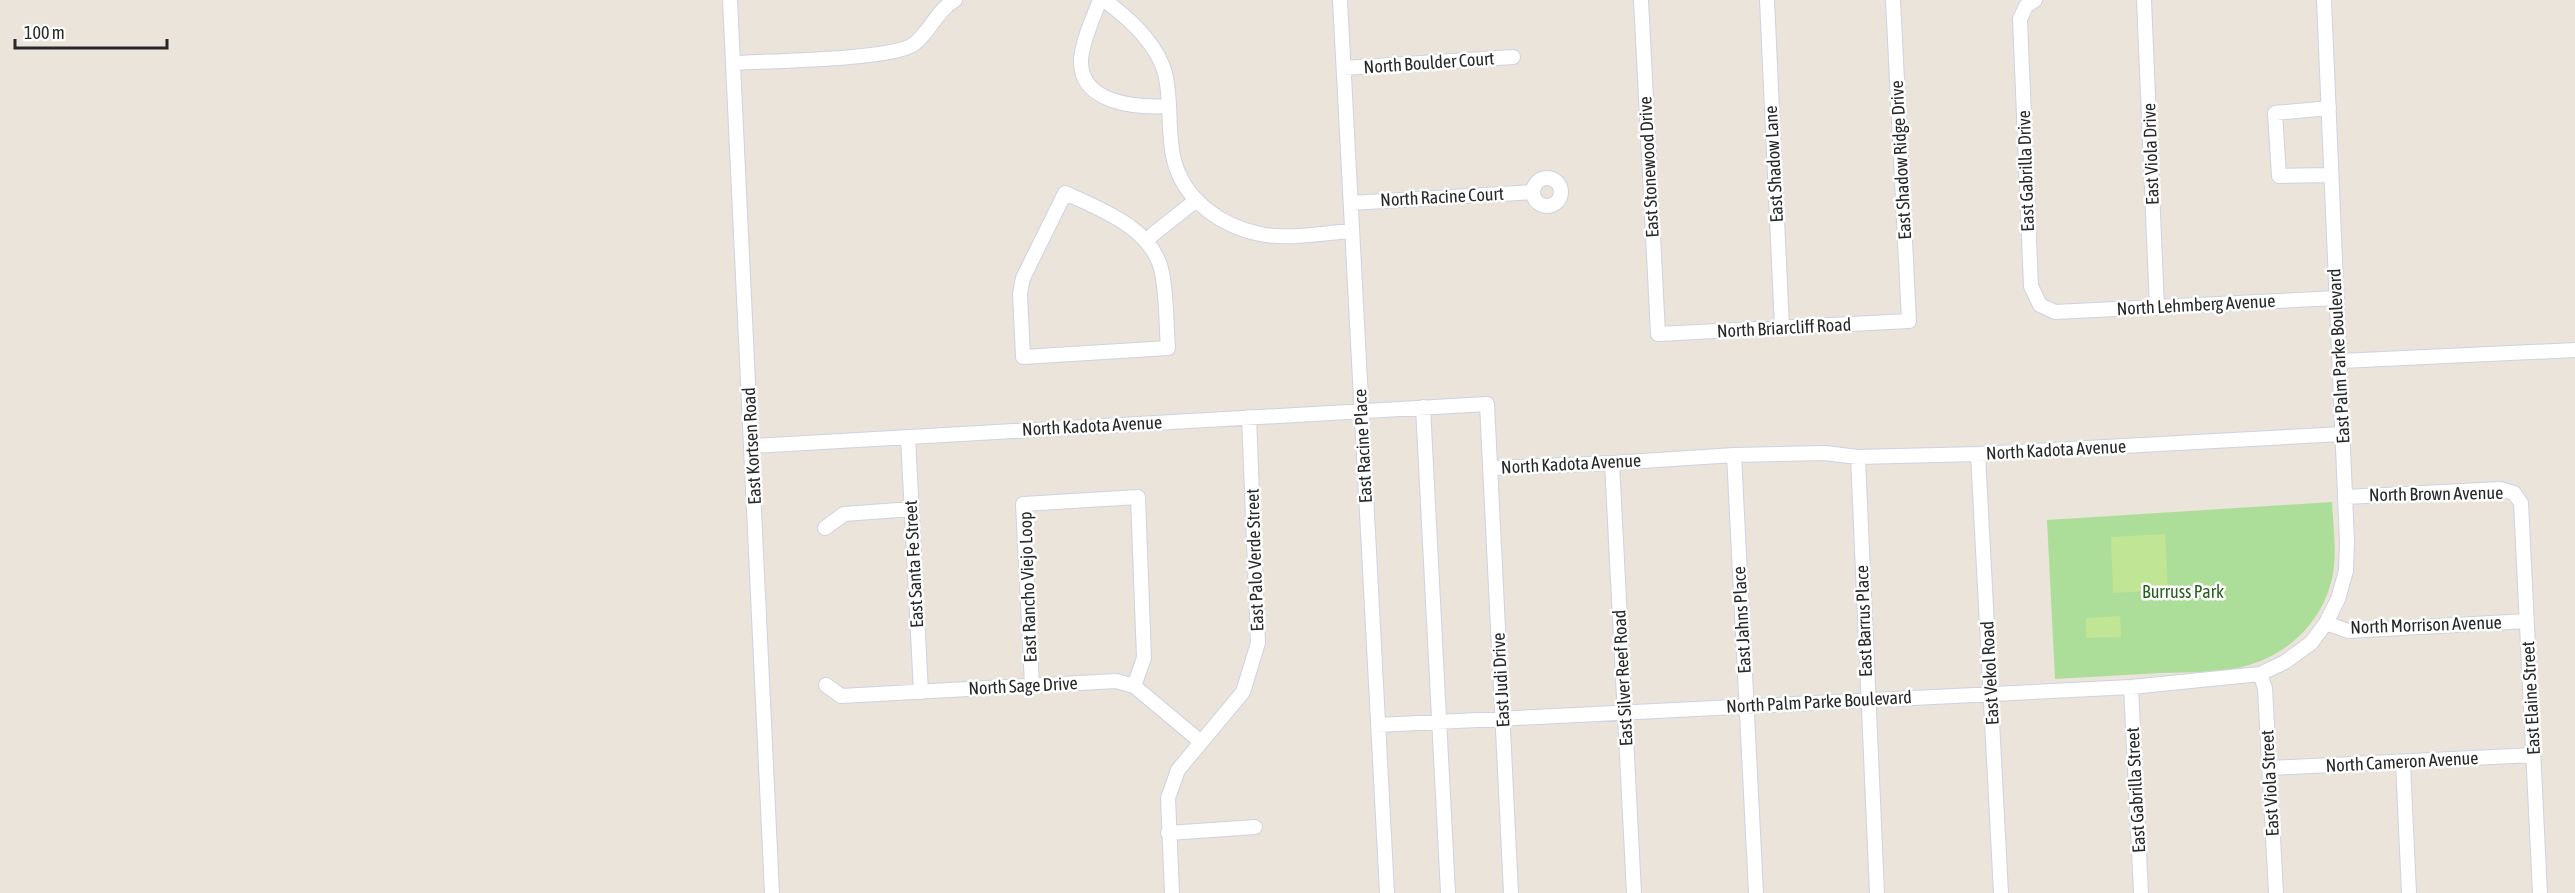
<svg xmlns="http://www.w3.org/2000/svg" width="2575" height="893" font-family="'Asap Condensed',sans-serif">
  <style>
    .green { fill: #adde99 }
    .pitch { fill: #bfe595 }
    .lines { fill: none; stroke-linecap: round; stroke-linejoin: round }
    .minor-casing { stroke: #cfd2e0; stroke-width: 16 }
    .minor { stroke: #fff; stroke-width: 14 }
    .labels { text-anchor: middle; stroke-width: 5; stroke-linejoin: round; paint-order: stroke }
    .street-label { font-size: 18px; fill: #282828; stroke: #fff }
    .park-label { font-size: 18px; fill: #27601d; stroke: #fff }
  </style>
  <rect width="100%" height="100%" fill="#eae4da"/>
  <!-- green -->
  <path class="green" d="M2332 502C2333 523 2336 545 2334 566 2329 616 2290 656 2242 667 2216 673 2187 672 2160 673 2125 675 2090 677 2055 679L2047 520Z"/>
  <!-- pitch -->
  <path class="pitch" d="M2165 534 2168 590 2113 593 2111 537Z
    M2120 616 2121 637 2086 638V618Z"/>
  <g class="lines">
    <!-- minor casing -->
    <g class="minor-casing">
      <path id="minor" d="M730 0 772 893
        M1100 0C1093 18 1083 39 1081 59 1079 104 1137 108 1169 106
        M1104 0C1129 18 1156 42 1165 73 1172 101 1167 132 1174 160 1184 200 1221 226 1260 234 1289 240 1322 233 1352 231
        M1340 0 1387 893
        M1641 0 1658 334 1909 321 1893 0
        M1767 0 1782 328
        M2035 0 2026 6 2020 19 2031 286 2040 305 2055 312 2337 298
        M2144 0 2157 308
        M734 63C767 61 893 60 914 44 930 32 937 10 955 0
        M1344 68 1513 57
        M2329 108 2275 113 2279 176 2330 175
        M1533 192a14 14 0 1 1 28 0a14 14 0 1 1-28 0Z
        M1065 193C1101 209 1154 229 1162 273 1167 297 1166 324 1168 348L1023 357 1020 294 1023 278Z
        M1351 203 1533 192
        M1146 240 1195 201
        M2340 361 2575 350
        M1423 407 1448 893
        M908 437 921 692
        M752 446 1487 404 1511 893
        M1978 454 2001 893
        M1734 455 1756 893
        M1858 457 1877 893
        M1612 463 1634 893
        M1491 468 1612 463 1734 455 1825 453 1858 457 1978 454 2342 434
        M2346 497 2500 489 2514 493 2521 503 2540 893
        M825 528 844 514 912 509
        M2326 623 2348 631 2527 621
        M2260 674 2265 688 2276 893
        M826 685 841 696 1116 681 1134 686 1201 742
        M1032 685 1023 504 1138 497 1144 658 1134 686
        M2131 687 2141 893
        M1378 725 2131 687 2260 674 2285 662 2311 643 2326 623 2338 599 2346 571 2347 542 2324 0
        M2403 763 2409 893
        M2270 768 2533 755
        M1168 833 1255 827
        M1172 893 1168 798 1178 770 1243 692 1258 643 1249 417"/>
    </g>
    <!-- minor -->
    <use href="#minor" class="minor"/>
  </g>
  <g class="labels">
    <!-- street labels -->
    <g class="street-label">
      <text transform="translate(1429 63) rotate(-4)" y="6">North Boulder Court</text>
      <text transform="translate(2151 154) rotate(-92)" y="6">East Viola Drive</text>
      <text transform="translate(1901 160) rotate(-93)" y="6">East Shadow Ridge Drive</text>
      <text transform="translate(1774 164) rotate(-93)" y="6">East Shadow Lane</text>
      <text transform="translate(1649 167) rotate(-93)" y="6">East Stonewood Drive</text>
      <text transform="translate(2026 171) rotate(-92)" y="6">East Gabrilla Drive</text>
      <text transform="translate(1442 197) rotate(-3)" y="6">North Racine Court</text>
      <text transform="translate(2196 305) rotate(-3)" y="6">North Lehmberg Avenue</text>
      <text transform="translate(1784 328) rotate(-3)" y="6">North Briarcliff Road</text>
      <text transform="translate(2339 356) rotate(-93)" y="6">East Palm Parke Boulevard</text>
      <text transform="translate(1092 426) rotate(-3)" y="6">North Kadota Avenue</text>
      <text transform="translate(752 446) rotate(-93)" y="6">East Kortsen Road</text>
      <text transform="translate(1363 446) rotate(-93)" y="6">East Racine Place</text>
      <text transform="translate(2056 450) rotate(-3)" y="6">North Kadota Avenue</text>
      <text transform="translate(1571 464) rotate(-3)" y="6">North Kadota Avenue</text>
      <text transform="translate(2436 494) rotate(-1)" y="6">North Brown Avenue</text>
      <text transform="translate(1255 560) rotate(-92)" y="6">East Palo Verde Street</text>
      <text transform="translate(914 564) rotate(-93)" y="6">East Santa Fe Street</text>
      <text transform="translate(1028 587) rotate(-92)" y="6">East Rancho Viejo Loop</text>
      <text transform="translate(1742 620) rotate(-93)" y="6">East Jahns Place</text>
      <text transform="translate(1864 621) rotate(-92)" y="6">East Barrus Place</text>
      <text transform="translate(2426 625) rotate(-2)" y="6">North Morrison Avenue</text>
      <text transform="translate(1990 673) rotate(-93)" y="6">East Vekol Road</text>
      <text transform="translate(1623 678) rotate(-93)" y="6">East Silver Reef Road</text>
      <text transform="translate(1501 680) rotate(-93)" y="6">East Judi Drive</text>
      <text transform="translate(1023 686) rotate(-3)" y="6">North Sage Drive</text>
      <text transform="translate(2531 698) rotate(-93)" y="6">East Elaine Street</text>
      <text transform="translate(1819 702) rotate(-3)" y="6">North Palm Parke Boulevard</text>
      <text transform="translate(2402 762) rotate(-3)" y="6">North Cameron Avenue</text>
      <text transform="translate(2270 783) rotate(-93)" y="6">East Viola Street</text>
      <text transform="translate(2136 790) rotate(-93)" y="6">East Gabrilla Street</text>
    </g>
    <!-- park labels -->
    <g class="park-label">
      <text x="2183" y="598">Burruss Park</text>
    </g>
  </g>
  <!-- scale -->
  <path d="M15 39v9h152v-9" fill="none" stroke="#282828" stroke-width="3"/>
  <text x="24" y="39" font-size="18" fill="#282828" stroke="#ffffff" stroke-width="4.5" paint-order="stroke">100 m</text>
</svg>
